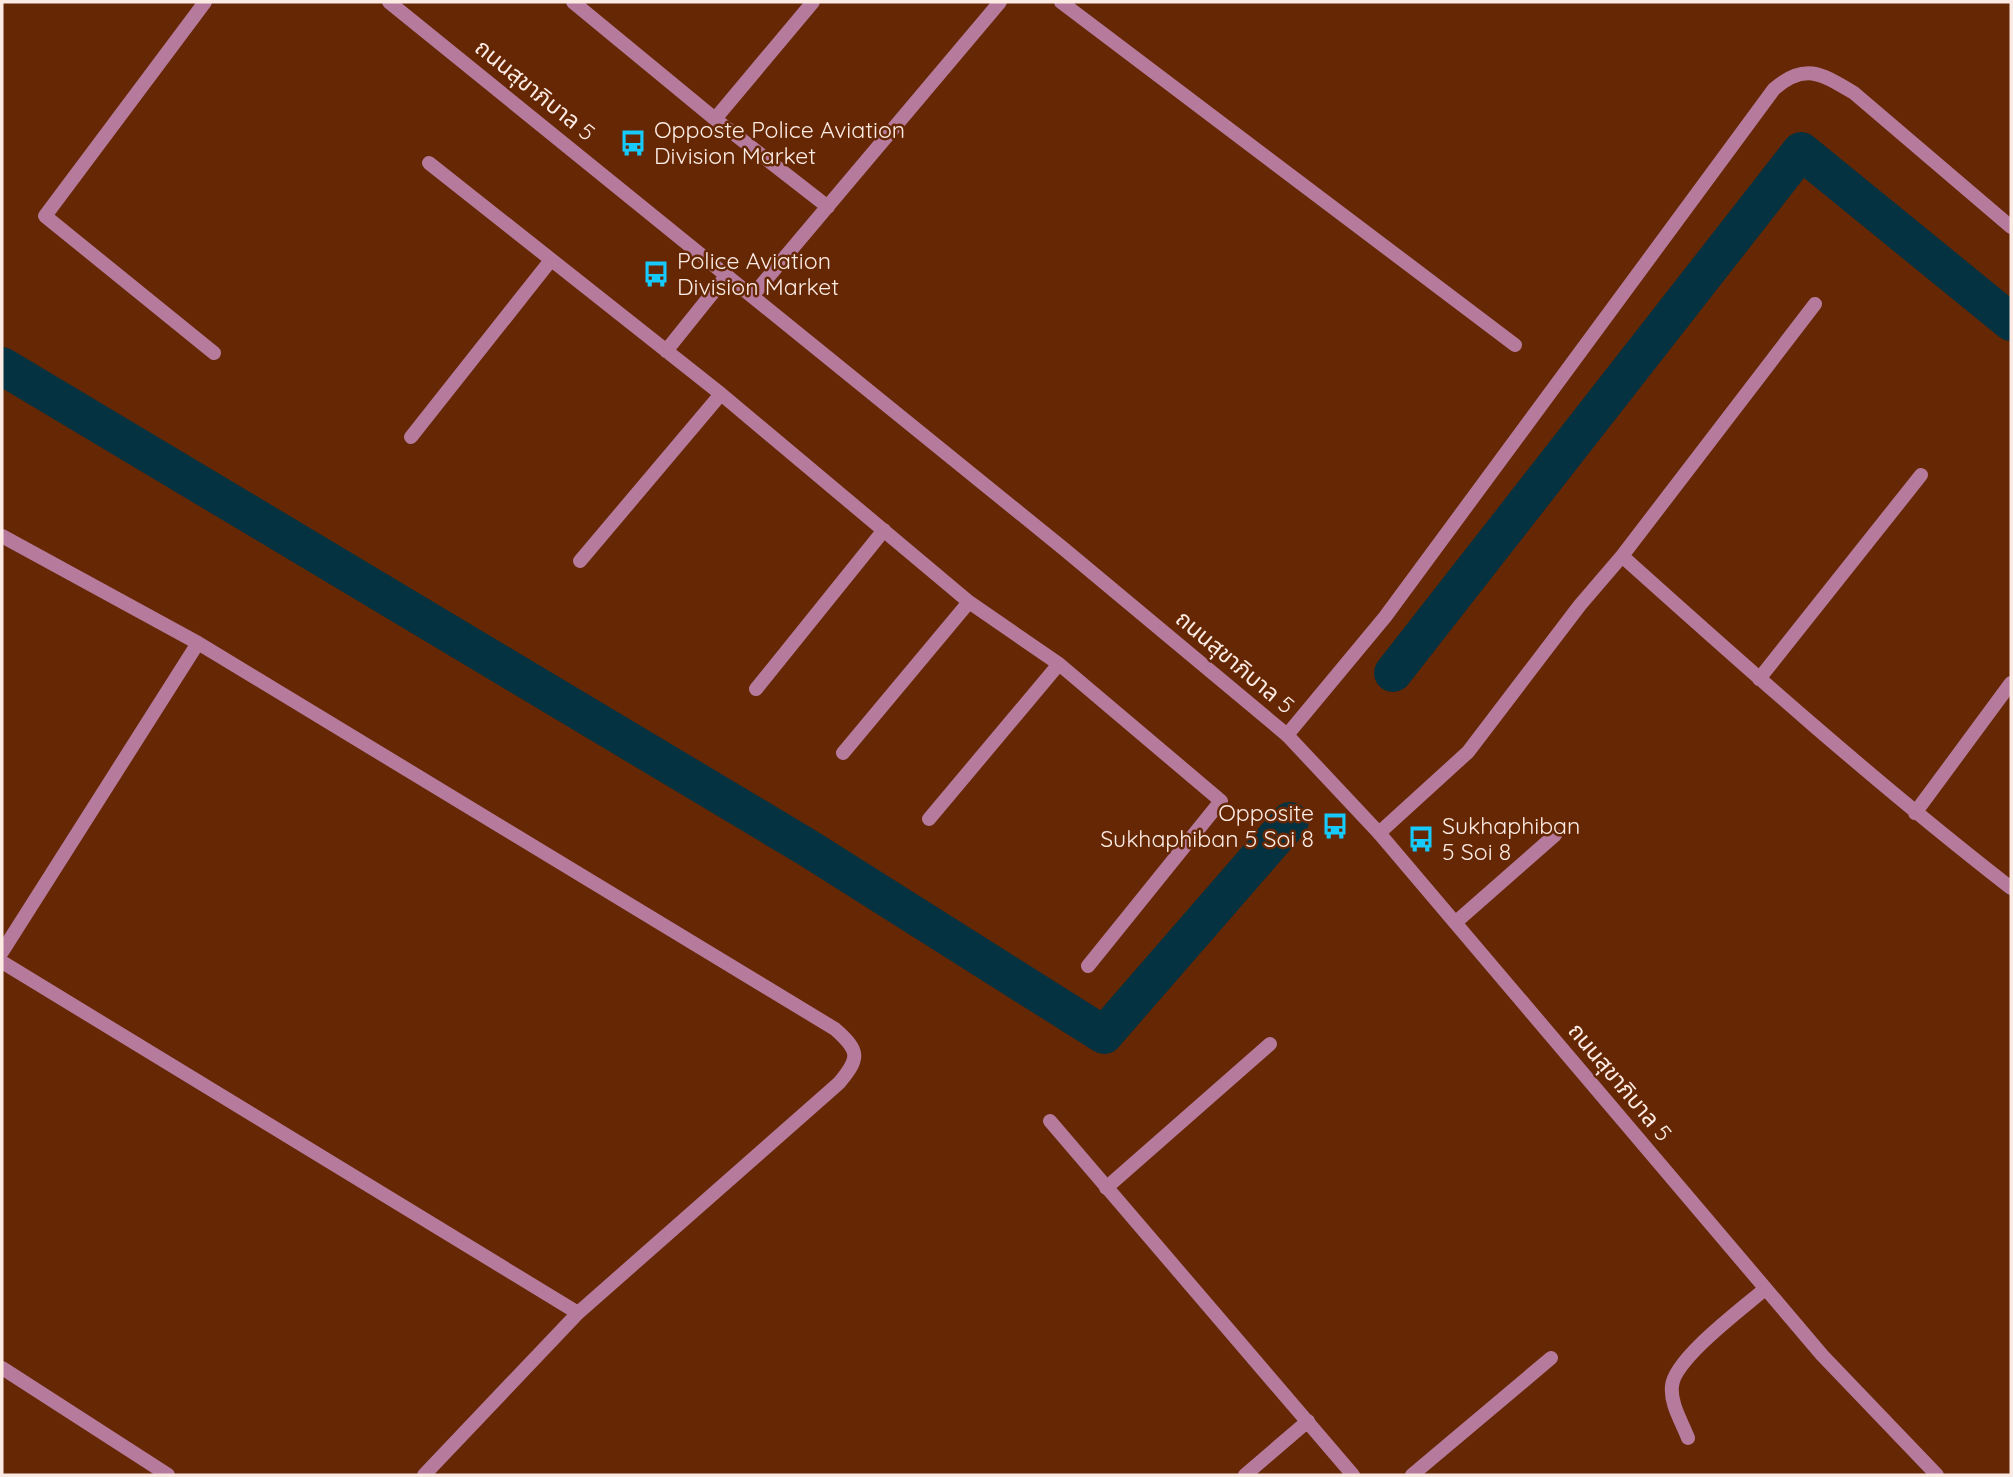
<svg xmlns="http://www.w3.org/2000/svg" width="2013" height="1477" font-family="Quicksand,'Noto Sans Thai',sans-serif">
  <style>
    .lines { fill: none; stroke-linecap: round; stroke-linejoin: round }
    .canal { stroke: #043240; stroke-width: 38 }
    .minor { stroke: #b57a9c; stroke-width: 14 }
    .tertiary { stroke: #b57a9c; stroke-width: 14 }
    .labels { text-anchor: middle; stroke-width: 5; stroke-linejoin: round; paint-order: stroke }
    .street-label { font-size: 23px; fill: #fcebe4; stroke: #652704 }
    .poi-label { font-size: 23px; fill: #fcebe4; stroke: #652704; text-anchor: start }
  </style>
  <rect width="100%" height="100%" fill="#652704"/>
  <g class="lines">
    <!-- canal -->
    <path class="canal" d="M2 366 808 848 1104 1035 1290 821
      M1393 673 1801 151 2011 322"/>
    <!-- minor -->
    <path class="minor" d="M205 2 45 216 214 353
      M573 2 715 119 828 207
      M1061 2 1515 345
      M715 119 813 2
      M429 163 721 394 580 561
      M753 295 1000 2
      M666 351 727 275
      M721 394 969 602 1059 664 1221 801 1088 966
      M411 437 551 260
      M2 536 198 643 835 1029C860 1051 860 1058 839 1083L578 1313 424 1475
      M1622 556C1749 670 1876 783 2011 888
      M1759 679 1921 475
      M756 689 884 530
      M1287 735 1385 617 1774 89C1805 62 1822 74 1854 93L2011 227
      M843 753 969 602
      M1915 813 2011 683
      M929 819 1059 664
      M1379 833 1468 752 1580 605 1622 556 1815 304
      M1456 922 1555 835
      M2 952 198 643
      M2 962 578 1313
      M1050 1121 1353 1475
      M1106 1188 1270 1044
      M2 1368 168 1475
      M1688 1438C1682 1422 1670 1404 1672 1386 1674 1359 1743 1308 1765 1289
      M1245 1475 1308 1421
      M1412 1475 1551 1358"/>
    <!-- tertiary -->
    <path class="tertiary" d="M389 2 1064 549 1287 735 1379 833 1822 1355 1937 1475"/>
  </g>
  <!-- icons -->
  <defs>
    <g id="bus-bare" transform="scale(2.1)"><path d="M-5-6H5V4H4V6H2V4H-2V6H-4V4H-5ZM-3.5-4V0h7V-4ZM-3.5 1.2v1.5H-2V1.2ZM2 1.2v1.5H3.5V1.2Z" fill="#16cafb" stroke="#652704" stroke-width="2.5" paint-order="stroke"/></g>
  </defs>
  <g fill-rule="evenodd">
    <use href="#bus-bare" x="633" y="143"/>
    <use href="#bus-bare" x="656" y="274"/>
    <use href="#bus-bare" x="1335" y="826"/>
    <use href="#bus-bare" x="1421" y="839"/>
  </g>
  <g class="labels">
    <!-- street labels -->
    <g class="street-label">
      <text transform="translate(535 90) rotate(39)" y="8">ถนนสุขาภิบาล 5</text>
      <text transform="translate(1235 662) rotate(40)" y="8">ถนนสุขาภิบาล 5</text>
      <text transform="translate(1620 1082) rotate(50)" y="8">ถนนสุขาภิบาล 5</text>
    </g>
    <!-- poi labels -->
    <g class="poi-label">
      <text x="654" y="138">Opposte Police Aviation<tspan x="654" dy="26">Division Market</tspan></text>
      <text x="677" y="269">Police Aviation<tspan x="677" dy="26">Division Market</tspan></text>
      <text x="1314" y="821" text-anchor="end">Opposite<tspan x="1314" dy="26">Sukhaphiban 5 Soi 8</tspan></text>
      <text x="1442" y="834">Sukhaphiban<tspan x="1442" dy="26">5 Soi 8</tspan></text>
    </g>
  </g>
  <!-- border -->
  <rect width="2013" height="1477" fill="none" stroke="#fcebe4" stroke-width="7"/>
</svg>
